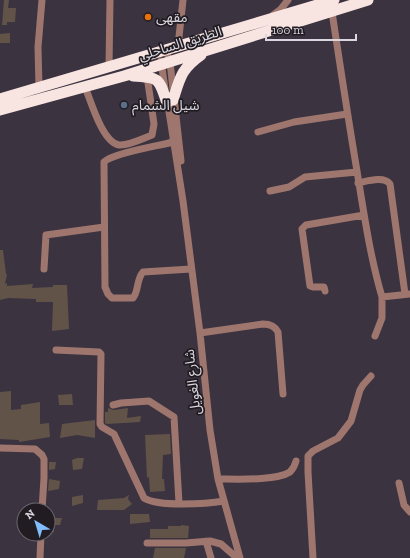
<svg xmlns="http://www.w3.org/2000/svg" width="410" height="558" font-family="'Zilla Slab','Noto Sans Arabic',serif">
  <style>
    .building { fill: #625349 }
    .lines { fill: none; stroke-linecap: round; stroke-linejoin: round }
    .minor { stroke: #9e766e; stroke-width: 7 }
    .highway { stroke: #f8e4e0; stroke-width: 11 }
    .food-dot { fill: #e8710a; stroke: #201c22; stroke-width: 1.5 }
    .service-dot { fill: #5c6f8a; stroke: #201c22; stroke-width: 1.5 }
    .labels { text-anchor: middle; stroke-width: 3.5; stroke-linejoin: round; paint-order: stroke }
    .poi-label { font-size: 14px; fill: #dbd6df; stroke: #201c22; text-anchor: start }
    .street-label { font-size: 14px; fill: #dbd6df; stroke: #201c22 }
  </style>
  <rect width="100%" height="100%" fill="#3b3340"/>
  <!-- building -->
  <path class="building" d="M4 0H9L8 8H16L15 22H7V25H2Z
    M10 33V43H0V34Z
    M0 250H3L6 274H7L5 284 7 283V286L33 284 32 288 53 287V285H67L69 329 52 331 53 302H36V299L8 298 0 300Z
    M11 391V410L21 409V405L40 402V424L49 423 50 437 19 442V440L0 439V392Z
    M72 394 73 405H59L58 395Z
    M108 408 114 410 128 408 127 418 141 416 140 422 107 424 105 423V412H108Z
    M95 420V438L77 435 60 438 62 424Z
    M170 434 171 454 163 455 162 479H164L165 491 150 492 149 477 147 478 145 435Z
    M77 458H84L82 469 73 470 72 460Z
    M49 462H56L55 469 49 470Z
    M49 479 60 481 59 489 48 491Z
    M83 495V503L72 506V497Z
    M129 495 128 499 132 504 124 510H97L98 500 124 498Z
    M130 514H149L150 522 130 524Z
    M49 518H62L60 525H54V532L49 533Z
    M181 525 189 526 188 538H150V529H168V526H181Z
    M155 548H186L184 558H153Z"/>
  <g class="lines">
    <!-- minor -->
    <path class="minor" d="M332 12C340 65 348 118 357 171 364 214 370 256 382 297L410 294
      M273 15 281 9 288 0
      M178 46 183 0
      M166 50 170 62 181 161
      M161 61 165 89
      M109 67 110 0
      M85 87C91 101 102 142 119 145 128 146 144 138 152 135L154 124 147 76
      M39 88 38 47 42 0
      M167 99 183 201 200 333 210 430 218 479 240 558
      M258 132 294 122 347 114
      M173 142C158 146 113 153 104 162L105 287 108 294 112 298H133C139 291 136 280 143 272L191 269
      M358 183C368 181 384 176 390 184L405 294
      M270 191 289 187 305 177 357 172
      M44 269 46 235 104 227
      M325 291 324 287H313L310 286 302 229 306 225 364 215
      M200 333 263 324C270 324 275 326 278 332L283 394
      M375 336 382 318V297
      M56 350 99 352 101 354 100 424 102 427 114 434 144 498C158 507 207 504 224 501
      M113 405 121 403 149 401 174 417 179 503
      M0 448 35 449 42 455 44 459V478L42 510
      M218 479C236 479 276 481 290 472 293 469 295 465 296 461
      M399 483 404 505 410 512
      M206 541 211 558
      M147 543H186L210 541 221 544 237 558
      M40 558 41 534
      M313 558 308 472V456L313 451 338 438 351 421 360 390 363 385 371 376"/>
    <!-- highway -->
    <path class="highway" d="M133 76C159 77 159 78 167 103
      M0 99 334 0
      M173 100C180 78 181 69 201 55
      M0 110 124 76 368 0"/>
  </g>
  <!-- markers -->
  <circle class="food-dot" cx="148" cy="17" r="4"/>
  <circle class="service-dot" cx="124" cy="105" r="4"/>
  <g class="labels">
    <!-- poi labels -->
    <g class="poi-label">
      <text x="156" y="22">مقهى</text>
      <text x="132" y="110">شيل الشمام</text>
    </g>
    <!-- street labels -->
    <g class="street-label">
      <text transform="translate(180 43) rotate(-17)" y="5">الطريق الساحلي</text>
      <text transform="translate(192 382) rotate(-96)" y="5">شارع الغويل</text>
    </g>
  </g>
  <!-- north arrow -->
  <g transform="translate(36 522) rotate(322)"><circle r="19" fill="#201c22" stroke="#6b666e"/>
  <path d="M0-3L7 15L0 10L-7 15Z" fill="#80bdfa"/>
  <text y="-6" font-size="11" font-weight="bold" text-anchor="middle" fill="#dbd6df">N</text>
  </g>
  <!-- scale -->
  <path d="M266 34v6h90v-6" fill="none" stroke="#dbd6df" stroke-width="2"/>
  <text x="272" y="34" font-size="12" fill="#dbd6df" stroke="#201c22" stroke-width="3" paint-order="stroke">100 m</text>
</svg>
